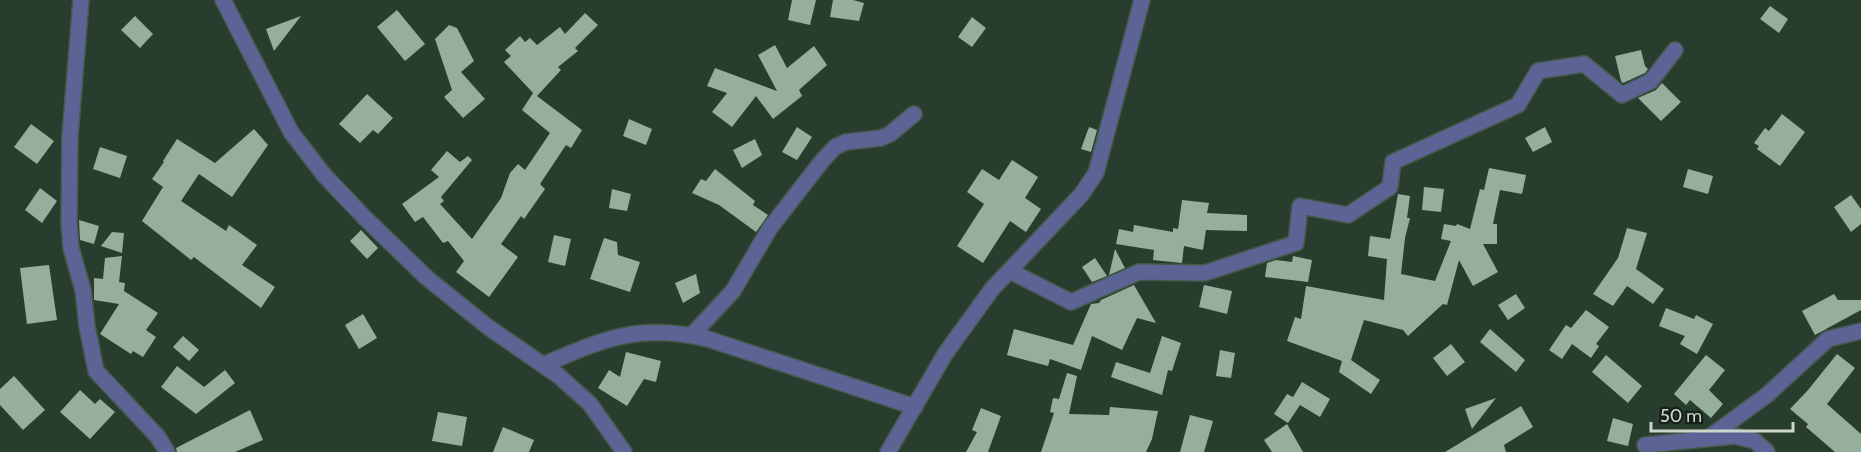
<svg xmlns="http://www.w3.org/2000/svg" width="1861" height="452" font-family="Cabin,sans-serif">
  <style>
    .building { fill: #96af9c }
    .lines { fill: none; stroke-linecap: round; stroke-linejoin: round }
    .minor-casing { stroke: #45594a; stroke-width: 18 }
    .minor { stroke: #5b6494; stroke-width: 15 }
  </style>
  <rect width="100%" height="100%" fill="#283d2d"/>
  <!-- building -->
  <path class="building" d="M792 0H816L810 25 788 20Z
    M833 0H853L864 3 859 21 830 17Z
    M1770 6 1788 19 1779 33 1760 19Z
    M397 10 425 44 405 61 377 27Z
    M585 13 598 25 575 48 578 51 558 67 561 70 537 96 582 130 571 148 566 145 540 184 545 189 524 219 521 216 501 244 518 257 489 297 456 272 464 261 448 241 443 243 423 217 415 222 402 204 439 177 431 170 447 151 460 162 468 156 472 160 441 197 444 201 440 204 472 239 501 198 510 173 518 164 525 170 550 133 522 110 533 93 534 94 504 62 511 56 505 50 520 36 525 42 530 38 537 45 560 27 565 34Z
    M135 16 153 34 140 48 121 30Z
    M301 16 274 51 266 29Z
    M972 17 986 28 972 47 958 37Z
    M449 25 457 28 474 61 461 72 485 99 463 118 444 97 452 90 435 39Z
    M775 45 787 68 814 46 827 65 799 90 802 96 773 119 756 96 732 127 712 112 727 93 707 86 715 68 777 91 758 55Z
    M1641 50 1645 66 1648 69 1645 73 1623 83 1621 81 1615 56Z
    M1662 83 1681 102 1661 121 1638 98 1656 90Z
    M367 94 393 118 378 134 373 130 360 143 339 124Z
    M1782 114 1805 132 1780 166 1757 149 1759 146 1754 143 1765 128 1769 131Z
    M629 119 652 129 646 145 623 136Z
    M31 124 54 141 37 164 14 147Z
    M797 127 812 137 797 160 782 152Z
    M1089 127 1097 130 1091 152 1081 149Z
    M1545 127 1552 142 1533 152 1525 138Z
    M254 129 268 145 232 197 199 174 181 201 226 231 229 225 257 245 242 265 275 287 261 308 194 257 191 260 142 221 163 187 152 179 164 162 163 161 177 139 215 163Z
    M755 139 762 155 742 168 733 150Z
    M100 147 127 156 120 178 93 169Z
    M1012 160 1038 177 1025 198 1041 209 1026 232 1010 221 983 263 957 246 984 204 967 192 982 169 999 180Z
    M1489 168 1526 175 1522 194 1500 190 1493 224H1497V244H1483L1498 272 1473 286 1459 260 1447 305 1443 304 1408 336 1403 330 1364 320 1351 360 1380 380 1371 394 1339 372 1342 361 1287 341 1295 317 1301 319 1306 286 1384 300 1387 259 1368 256 1370 236 1390 239 1398 194 1410 196 1407 218H1410L1405 238 1401 274 1435 281 1451 241 1441 239 1444 224 1456 226 1457 224 1470 229 1480 189 1484 190Z
    M715 169 755 201 753 205 768 215 756 232 719 205 692 193 701 179 706 181Z
    M1688 169 1713 176 1708 194 1683 187Z
    M1424 187 1444 189 1441 212 1422 210Z
    M40 188 57 201 42 223 25 210Z
    M612 189 631 194 627 211 609 208Z
    M1851 195 1861 209V224L1851 232 1834 207Z
    M1182 200 1209 203 1207 213 1247 215V231L1206 230 1203 250 1184 246 1182 263 1153 260 1154 250 1116 244 1119 229 1133 232 1134 225 1173 232V228L1178 229Z
    M79 220 99 226 94 244 80 240Z
    M1627 228 1647 233 1636 269 1664 289 1653 304 1627 286 1613 306 1593 294 1618 258Z
    M361 230 378 248 367 259 350 241Z
    M112 232 124 233 122 253 101 246Z
    M554 235 571 239 565 266 548 262Z
    M604 238 617 242 618 255 640 262 630 292 590 279Z
    M1115 249 1125 268 1109 275Z
    M122 256 119 282 125 283 124 291 158 313 146 330 156 337 143 357 133 351 131 354 100 334 119 304 94 300V278L103 279 105 258Z
    M1293 256 1312 260 1308 282 1265 277 1267 263 1276 260 1292 262Z
    M1095 258 1107 276 1092 282 1082 267Z
    M49 265 57 320 27 324 20 268Z
    M696 274 700 293 683 303 675 283Z
    M1134 285 1156 323 1137 318 1122 350 1092 336 1081 370 1050 359 1048 366 1007 355 1014 329 1073 345 1091 304 1099 303 1101 300Z
    M1204 285 1232 291 1227 314 1199 307Z
    M1516 294 1525 308 1508 320 1498 305Z
    M1834 294 1838 300H1861V310L1815 335 1802 311Z
    M1666 308 1694 319 1696 315 1713 324 1697 354 1680 344 1685 336 1659 326Z
    M1586 310 1609 327 1596 344 1599 346 1591 358 1572 344 1562 359 1549 350 1566 325 1571 328Z
    M363 314 377 338 359 349 345 325Z
    M1490 329 1525 360 1516 372 1480 342Z
    M183 336 199 350 189 361 173 347Z
    M1162 336 1181 343 1172 371 1168 370 1162 395 1111 377 1116 362 1150 373Z
    M1451 344 1465 362 1447 376 1433 358Z
    M1220 350 1235 353 1231 378 1216 376Z
    M626 352 661 361 656 382 644 379 627 406 598 388 609 370 620 377Z
    M1837 354 1855 368 1827 404 1861 434V452H1835L1806 427 1808 424 1790 409 1808 390Z
    M1606 355 1642 386 1628 403 1592 372Z
    M1706 355 1725 370 1709 390 1723 404 1711 418 1690 400 1686 405 1674 394Z
    M177 366 204 387 225 370 235 383 196 414 161 387Z
    M1067 373 1077 376 1069 414 1109 415 1110 407 1158 411 1152 439 1146 452H1041L1054 413 1050 412 1053 398 1059 399Z
    M14 376 45 410 23 430 0 405V389Z
    M1302 382 1330 399 1320 417 1300 405 1288 423 1274 414 1287 394 1293 397Z
    M80 390 95 404 100 399 115 412 90 439 60 412Z
    M1496 398 1472 429 1465 409Z
    M1521 406 1533 427 1504 445 1506 452H1445Z
    M981 408 1001 416 988 452H966L977 432 972 430Z
    M250 410 263 440 235 452H177L176 448Z
    M438 412 467 417 462 446 432 441Z
    M1190 415 1213 421 1204 452H1180Z
    M1613 418 1633 424 1628 446 1607 441Z
    M1287 424 1303 452H1272L1264 440Z
    M503 427 534 440 529 452H493Z"/>
  <g class="lines">
    <!-- minor casing -->
    <g class="minor-casing">
      <path id="minor" d="M81 0 70 136 69 223 71 248 83 290 87 326 96 371 158 437 167 452
        M223 0 291 132 324 175 364 217 427 278 488 327 559 376 590 404 624 452
        M1010 271 1071 302 1139 272 1205 273 1296 243 1300 206 1348 215 1390 187 1393 162 1518 105 1538 71 1584 64 1622 95 1651 81 1675 50
        M692 335 733 291 770 228 822 161 835 147 846 142 881 138 890 134 914 114
        M543 365C606 338 639 323 708 339L915 407
        M1708 438 1767 395 1828 339 1861 331
        M1645 445 1735 436 1755 441 1767 452
        M888 452 945 354 992 289 1081 195 1096 173 1142 0"/>
    </g>
    <!-- minor -->
    <use href="#minor" class="minor"/>
  </g>
  <!-- scale -->
  <path d="M1651 422v9h142v-9" fill="none" stroke="#cbd7cd" stroke-width="3"/>
  <text x="1660" y="422" font-size="18" fill="#cbd7cd" stroke="#17211a" stroke-width="4.5" paint-order="stroke">50 m</text>
</svg>
